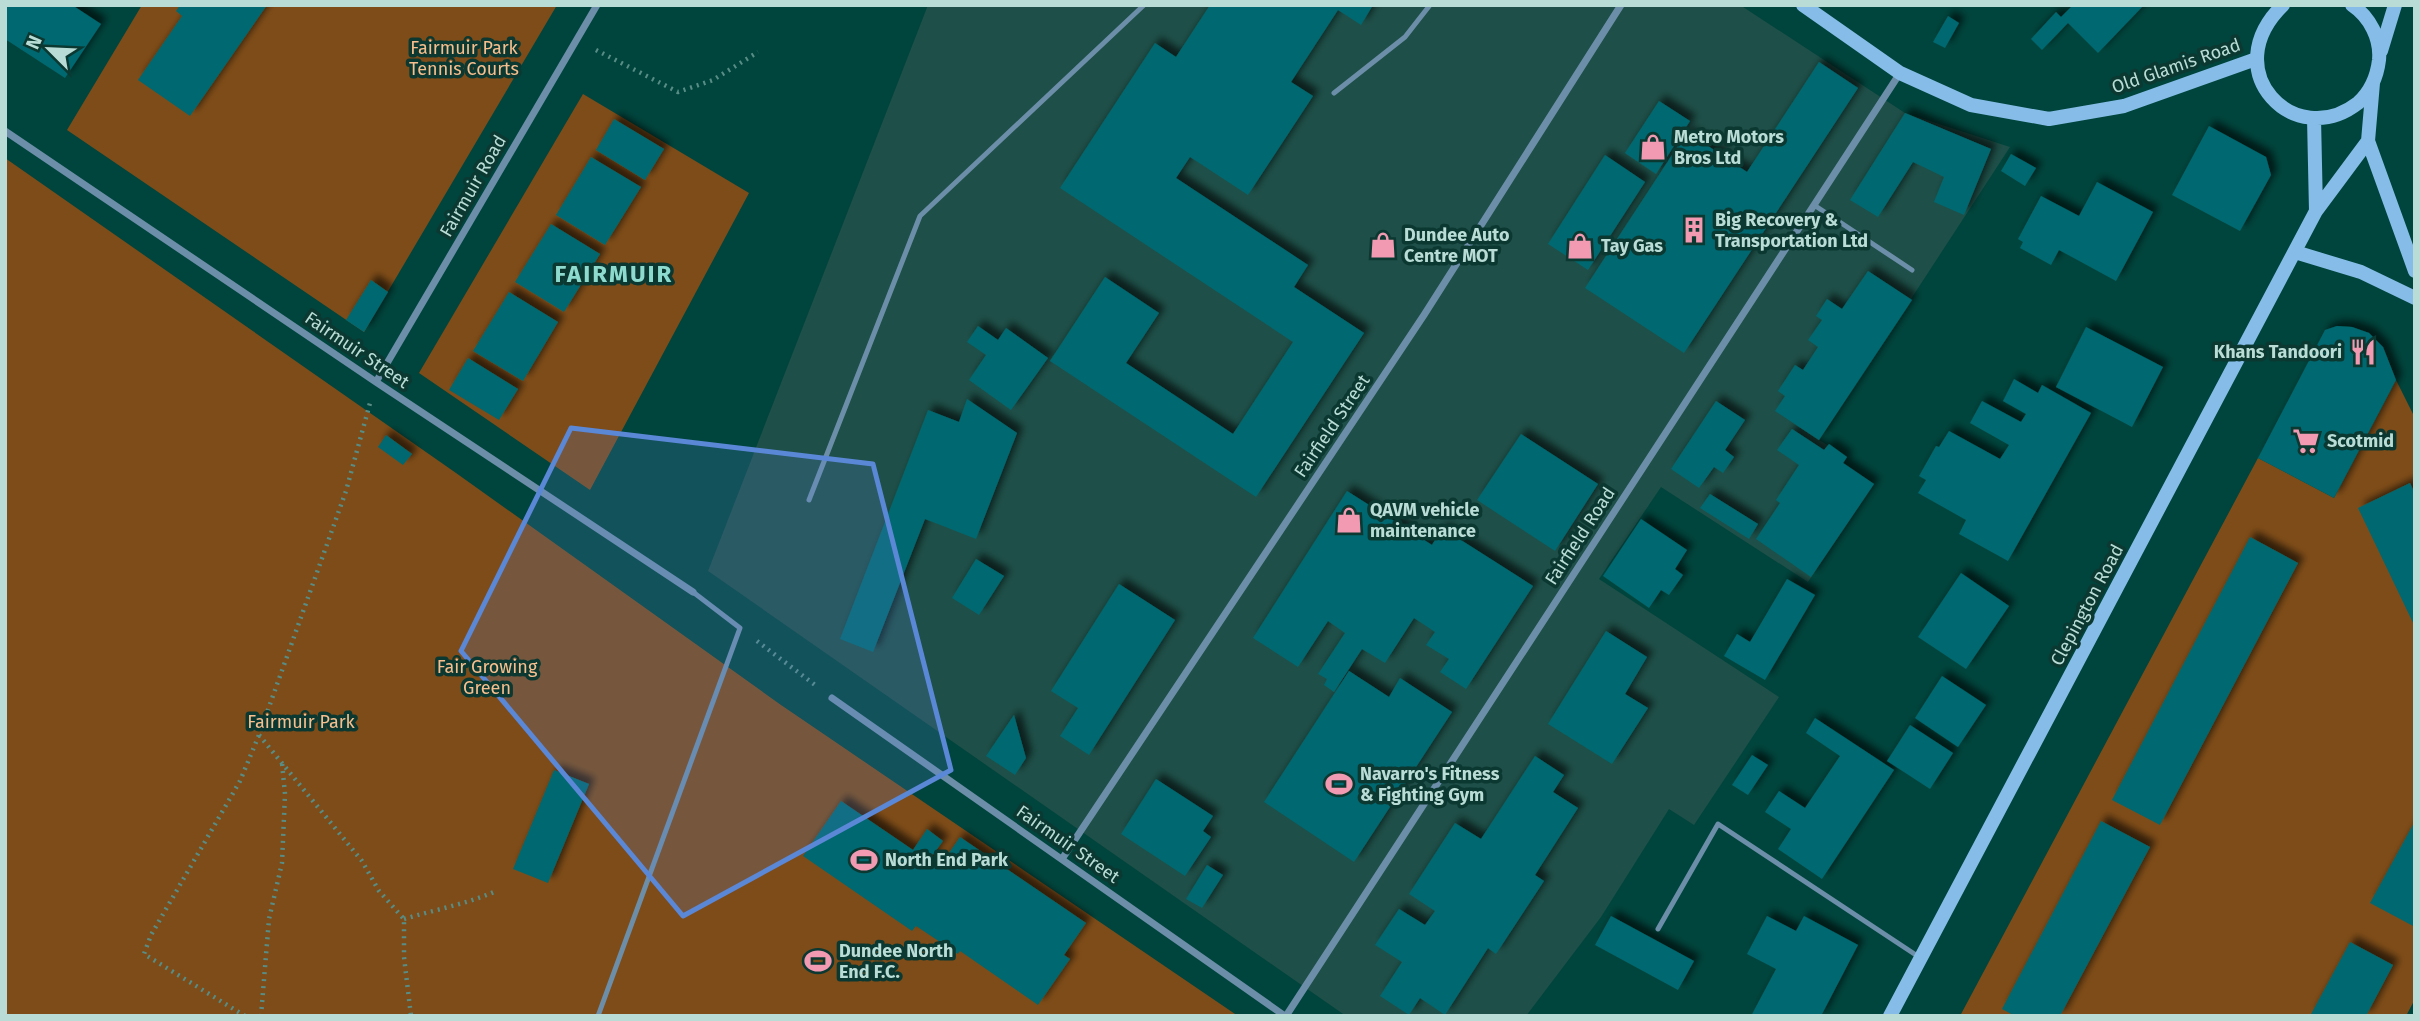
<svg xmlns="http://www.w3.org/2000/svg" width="2420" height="1021" font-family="'Fira Sans',sans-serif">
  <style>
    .built { fill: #1e4f48 }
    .green { fill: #7e4c18 }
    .building { fill: #02686f; filter: url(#shadow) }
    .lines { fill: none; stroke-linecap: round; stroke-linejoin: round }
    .path { stroke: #588d86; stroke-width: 4.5; stroke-dasharray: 2 5; stroke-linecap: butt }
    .lane { stroke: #6c8ea9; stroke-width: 5 }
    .street { stroke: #6c8ea9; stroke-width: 7 }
    .secondary { stroke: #86bde8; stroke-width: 14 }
    .marked { fill: #5b87d7; fill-opacity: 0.2; stroke: #5b87d7; stroke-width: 5; stroke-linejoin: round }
    .labels { text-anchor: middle; stroke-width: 7; stroke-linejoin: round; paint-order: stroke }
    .park-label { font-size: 18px; fill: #f7bf8d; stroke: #0c3832 }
    .street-label { font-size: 18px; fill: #b9ddd6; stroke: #0c3832 }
    .poi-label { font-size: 18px; font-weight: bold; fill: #b9ddd6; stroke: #0c3832; text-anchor: start }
    .district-label { font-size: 24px; font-weight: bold; letter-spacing: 2px; fill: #8ddbce; stroke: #0c3832 }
  </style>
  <defs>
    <filter id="shadow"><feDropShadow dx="6" dy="-6" stdDeviation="3.5" flood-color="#0009"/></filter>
  </defs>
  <rect width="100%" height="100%" fill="#00453d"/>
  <!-- built -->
  <path class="built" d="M928 5H1740L1905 113 2010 147 1819 440 1847 457 1844 463 1874 484 1808 582 1661 487 1599 579 1779 697 1694 825 1669 809 1601 917 1526 1016H1346L708 571Z"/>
  <!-- green -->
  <path class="green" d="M142 5H557L364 332 67 130Z
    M583 94 749 193 590 490 419 373Z
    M5 158 456 473 781 705 1238 1016H5Z
    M2396 380 2415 418V999L2406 1016H1960L2258 458 2334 498Z"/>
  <!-- building -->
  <path class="building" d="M5 5H72L101 24 65 78 5 39Z
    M180 5H267L190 116 138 80 182 16 176 11Z
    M1210 5H1373L1361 25 1338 10 1291 82 1313 96 1248 195 1190 157 1176 178 1308 265 1294 287 1364 333 1256 497 1050 361 1105 277 1159 313 1126 363 1233 434 1293 342 1060 188 1155 43 1176 57Z
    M2073 5H2144L2098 53 2068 23 2042 50 2031 39 2056 12 2061 17Z
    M1948 16 1959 23 1945 48 1933 42Z
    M1819 62 1858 88 1684 353 1585 288 1687 132 1747 172Z
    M1659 101 1690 121 1656 174 1625 153Z
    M1905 113 1991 149 1964 215 1934 202 1944 177 1913 162 1878 217 1850 200Z
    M614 119 664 149 645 180 596 150Z
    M2209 126 2266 157 2271 175 2240 231 2172 195Z
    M2011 154 2036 168 2025 186 2001 171Z
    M1605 155 1645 182 1588 270 1548 244Z
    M591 157 641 187 605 245 556 215Z
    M2097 182 2153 212 2116 281 2059 250 2051 265 2020 248 2023 242 2018 239 2041 196 2079 216Z
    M551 224 600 254 564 312 515 282Z
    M1868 271 1912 300 1819 440 1775 411 1785 396 1778 391 1795 365 1803 370 1818 347 1808 340 1822 320 1816 316 1827 299 1842 309Z
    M371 280 388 292 364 332 346 320Z
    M509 292 558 322 523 381 473 351Z
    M978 326 998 340 1006 328 1048 358 1011 410 969 380 986 355 967 342Z
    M2337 326 2352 327 2369 333 2383 347 2396 380 2334 498 2258 458 2325 330Z
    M2086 327 2163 367 2132 427 2056 387Z
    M468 358 518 389 499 420 449 390Z
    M2014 379 2038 393 2042 385 2091 413 2008 561 1959 534 1966 520 1918 493 1926 480 1919 476 1936 446 1939 447 1949 431 2000 459 2009 445 1970 423 1982 401 2021 422 2026 414 2003 401Z
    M967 399 1017 433 976 539 925 519 873 652 840 639 928 410 959 422Z
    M1716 401 1745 420 1725 450 1734 457 1723 473 1714 467 1699 488 1671 469Z
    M1792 429 1824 450 1829 444 1847 457 1843 463 1874 484 1811 577 1756 539 1780 503 1776 500 1799 465 1777 450Z
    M1521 434 1598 484 1555 551 1477 500Z
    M386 435 412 454 403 465 378 447Z
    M2410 483 2415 494V627L2358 508Z
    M1347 491 1432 545 1442 528 1533 586 1466 689 1440 672 1449 659 1426 645 1435 632 1414 618 1385 663 1362 649 1334 692 1324 685 1327 679 1318 674 1345 633 1328 621 1298 667 1253 638Z
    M1710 494 1758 524 1749 539 1700 508Z
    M1641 519 1687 550 1675 569 1683 575 1669 595 1661 590 1649 608 1603 576Z
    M2250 537 2298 563 2160 825 2112 800Z
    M976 559 1004 576 979 615 952 598Z
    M1961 573 2009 606 1966 669 1918 637Z
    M1787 579 1815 595 1765 680 1724 656 1737 634 1750 642Z
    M1119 584 1175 620 1089 755 1060 736 1078 708 1051 691Z
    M1606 631 1647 657 1625 694 1648 708 1612 764 1548 724Z
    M1349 671 1389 697 1400 678 1452 712 1354 862 1264 802Z
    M1942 676 1986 705 1958 747 1915 718Z
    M1014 715 1026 758 1015 775 986 756Z
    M1815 718 1894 770 1822 879 1778 849 1791 829 1765 812 1779 791 1805 808 1840 756 1806 733Z
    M1910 725 1953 753 1930 789 1887 761Z
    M1752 755 1768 765 1748 795 1732 785Z
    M1535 756 1564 775 1553 792 1578 808 1535 875 1544 881 1496 954 1488 948 1445 1015 1420 998 1409 1015 1380 996 1402 962 1375 945 1399 909 1425 925 1435 911 1409 894 1455 823 1481 839Z
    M554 770 589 784 548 883 513 869Z
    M1156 779 1213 816 1203 831 1211 837 1185 876 1121 834Z
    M841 801 913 850 927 829 943 841 932 856 942 863 960 837 1086 923 1064 955 1070 959 1038 1005 960 951 958 954 916 926 912 931 803 856Z
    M2101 821 2150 847 2060 1016H2015L2002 1009Z
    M2415 821V927L2370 903Z
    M1207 865 1223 875 1202 908 1186 899Z
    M1611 916 1694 961 1678 990 1595 945Z
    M1767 916 1796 931 1804 916 1858 945 1821 1016H1751L1776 969 1747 954Z
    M2350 942 2393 965 2366 1016H2310Z"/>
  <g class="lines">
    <!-- path -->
    <path class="path" d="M596 50 678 92 713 80 758 52
      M757 641 815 685
      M259 735 362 861 379 891 404 919V957L411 1016
      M404 919C434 910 466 904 494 892
      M245 1016 144 954 151 935 240 781 259 735 346 491 370 403
      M261 1016 269 919 282 863 285 794 282 763"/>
    <!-- lane -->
    <path class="lane" d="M1334 93 1405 37 1430 5
      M1814 205 1912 270
      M809 500 920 216 1144 5
      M1658 929 1718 824 1919 957
      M598 1016 740 628 693 592"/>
    <!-- street -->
    <path class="street" d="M5 131 376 382 693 592
      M376 382 597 5
      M832 698 1285 1016
      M1062 859 1424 315 1621 5
      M1286 1016 1900 73"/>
    <!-- secondary -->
    <path class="secondary" d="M1803 5 1900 73 1971 105 2049 119 2124 106 2256 59
      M2283 5C2215 71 2295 152 2358 103 2370 92 2377 77 2379 60 2381 39 2370 17 2352 5
      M2381 51 2395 5
      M2314 118 2316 211
      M2368 141 2415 271
      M2295 252 2361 272 2415 298
      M1890 1016 2316 211 2368 141 2373 83"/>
  </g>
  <!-- marked area -->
  <path class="marked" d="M571 428 873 464 951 770 683 916 461 651Z"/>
  <!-- icons -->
  <defs>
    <g id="shop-bare" transform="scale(2.1)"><path d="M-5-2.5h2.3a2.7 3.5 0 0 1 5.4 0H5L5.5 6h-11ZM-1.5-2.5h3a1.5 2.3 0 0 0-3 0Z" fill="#f19ab1" stroke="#0c3832" stroke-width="2.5" paint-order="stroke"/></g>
    <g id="building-bare" transform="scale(2.1)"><path d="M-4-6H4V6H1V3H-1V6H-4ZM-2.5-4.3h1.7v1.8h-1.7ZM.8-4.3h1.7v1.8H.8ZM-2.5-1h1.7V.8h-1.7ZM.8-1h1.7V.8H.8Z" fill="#f19ab1" stroke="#0c3832" stroke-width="2.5" paint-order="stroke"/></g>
    <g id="restaurant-bare" transform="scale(2.1)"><path d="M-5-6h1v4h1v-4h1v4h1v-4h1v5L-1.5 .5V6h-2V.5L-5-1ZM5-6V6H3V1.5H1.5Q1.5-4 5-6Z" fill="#f19ab1" stroke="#0c3832" stroke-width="2.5" paint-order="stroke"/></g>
    <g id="supermarket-bare" transform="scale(2.1)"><path d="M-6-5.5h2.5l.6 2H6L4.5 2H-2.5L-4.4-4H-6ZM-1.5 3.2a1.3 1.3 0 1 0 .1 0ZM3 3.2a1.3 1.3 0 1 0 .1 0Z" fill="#f19ab1" stroke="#0c3832" stroke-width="2.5" paint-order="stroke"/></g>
    <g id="stadium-bare" transform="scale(2.1)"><path d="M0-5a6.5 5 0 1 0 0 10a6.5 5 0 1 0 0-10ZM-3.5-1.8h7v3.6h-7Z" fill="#f19ab1" stroke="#0c3832" stroke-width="2.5" paint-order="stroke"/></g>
  </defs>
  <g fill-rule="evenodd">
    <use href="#shop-bare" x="1653" y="147"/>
    <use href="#building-bare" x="1694" y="230"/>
    <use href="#shop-bare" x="1383" y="245"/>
    <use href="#shop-bare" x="1580" y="246"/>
    <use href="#restaurant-bare" x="2363" y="352"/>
    <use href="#supermarket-bare" x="2306" y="441"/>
    <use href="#shop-bare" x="1349" y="520"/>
    <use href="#stadium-bare" x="1339" y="784"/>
    <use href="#stadium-bare" x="864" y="860"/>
    <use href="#stadium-bare" x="818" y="961"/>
  </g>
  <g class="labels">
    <!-- park labels -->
    <g class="park-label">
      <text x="464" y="54">Fairmuir Park<tspan x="464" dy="21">Tennis Courts</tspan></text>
      <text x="487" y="673">Fair Growing<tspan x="487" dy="21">Green</tspan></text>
      <text x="301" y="728">Fairmuir Park</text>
    </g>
    <!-- street labels -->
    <g class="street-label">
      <text transform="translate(2176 66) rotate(-19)" y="6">Old Glamis Road</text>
      <text transform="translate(473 186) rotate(-60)" y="6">Fairmuir Road</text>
      <text transform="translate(357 350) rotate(34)" y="6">Fairmuir Street</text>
      <text transform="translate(1332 426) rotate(-56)" y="6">Fairfield Street</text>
      <text transform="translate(1580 536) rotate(-57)" y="6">Fairfield Road</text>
      <text transform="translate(2087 605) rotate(-62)" y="6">Clepington Road</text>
      <text transform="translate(1068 844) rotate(35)" y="6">Fairmuir Street</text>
    </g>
    <!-- poi labels -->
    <g class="poi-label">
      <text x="1674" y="143">Metro Motors<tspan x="1674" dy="21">Bros Ltd</tspan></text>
      <text x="1715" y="226">Big Recovery &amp;<tspan x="1715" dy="21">Transportation Ltd</tspan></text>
      <text x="1404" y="241">Dundee Auto<tspan x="1404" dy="21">Centre MOT</tspan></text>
      <text x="1601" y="252">Tay Gas</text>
      <text x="2342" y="358" text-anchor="end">Khans Tandoori</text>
      <text x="2327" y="447">Scotmid</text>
      <text x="1370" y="516">QAVM vehicle<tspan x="1370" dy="21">maintenance</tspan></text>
      <text x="1360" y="780">Navarro's Fitness<tspan x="1360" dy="21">&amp; Fighting Gym</tspan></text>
      <text x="885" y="866">North End Park</text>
      <text x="839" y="957">Dundee North<tspan x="839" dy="21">End F.C.</tspan></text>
    </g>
    <!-- district labels -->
    <g class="district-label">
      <text x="614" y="282">FAIRMUIR</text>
    </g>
  </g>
  <!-- border -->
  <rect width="2420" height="1021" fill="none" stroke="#b9ddd6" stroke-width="14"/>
  <!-- north arrow -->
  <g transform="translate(49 49) rotate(294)" stroke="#0c3832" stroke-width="5" paint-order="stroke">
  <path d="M0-5L12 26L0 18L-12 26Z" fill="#b9ddd6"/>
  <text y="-10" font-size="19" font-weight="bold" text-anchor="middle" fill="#b9ddd6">N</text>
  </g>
</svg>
